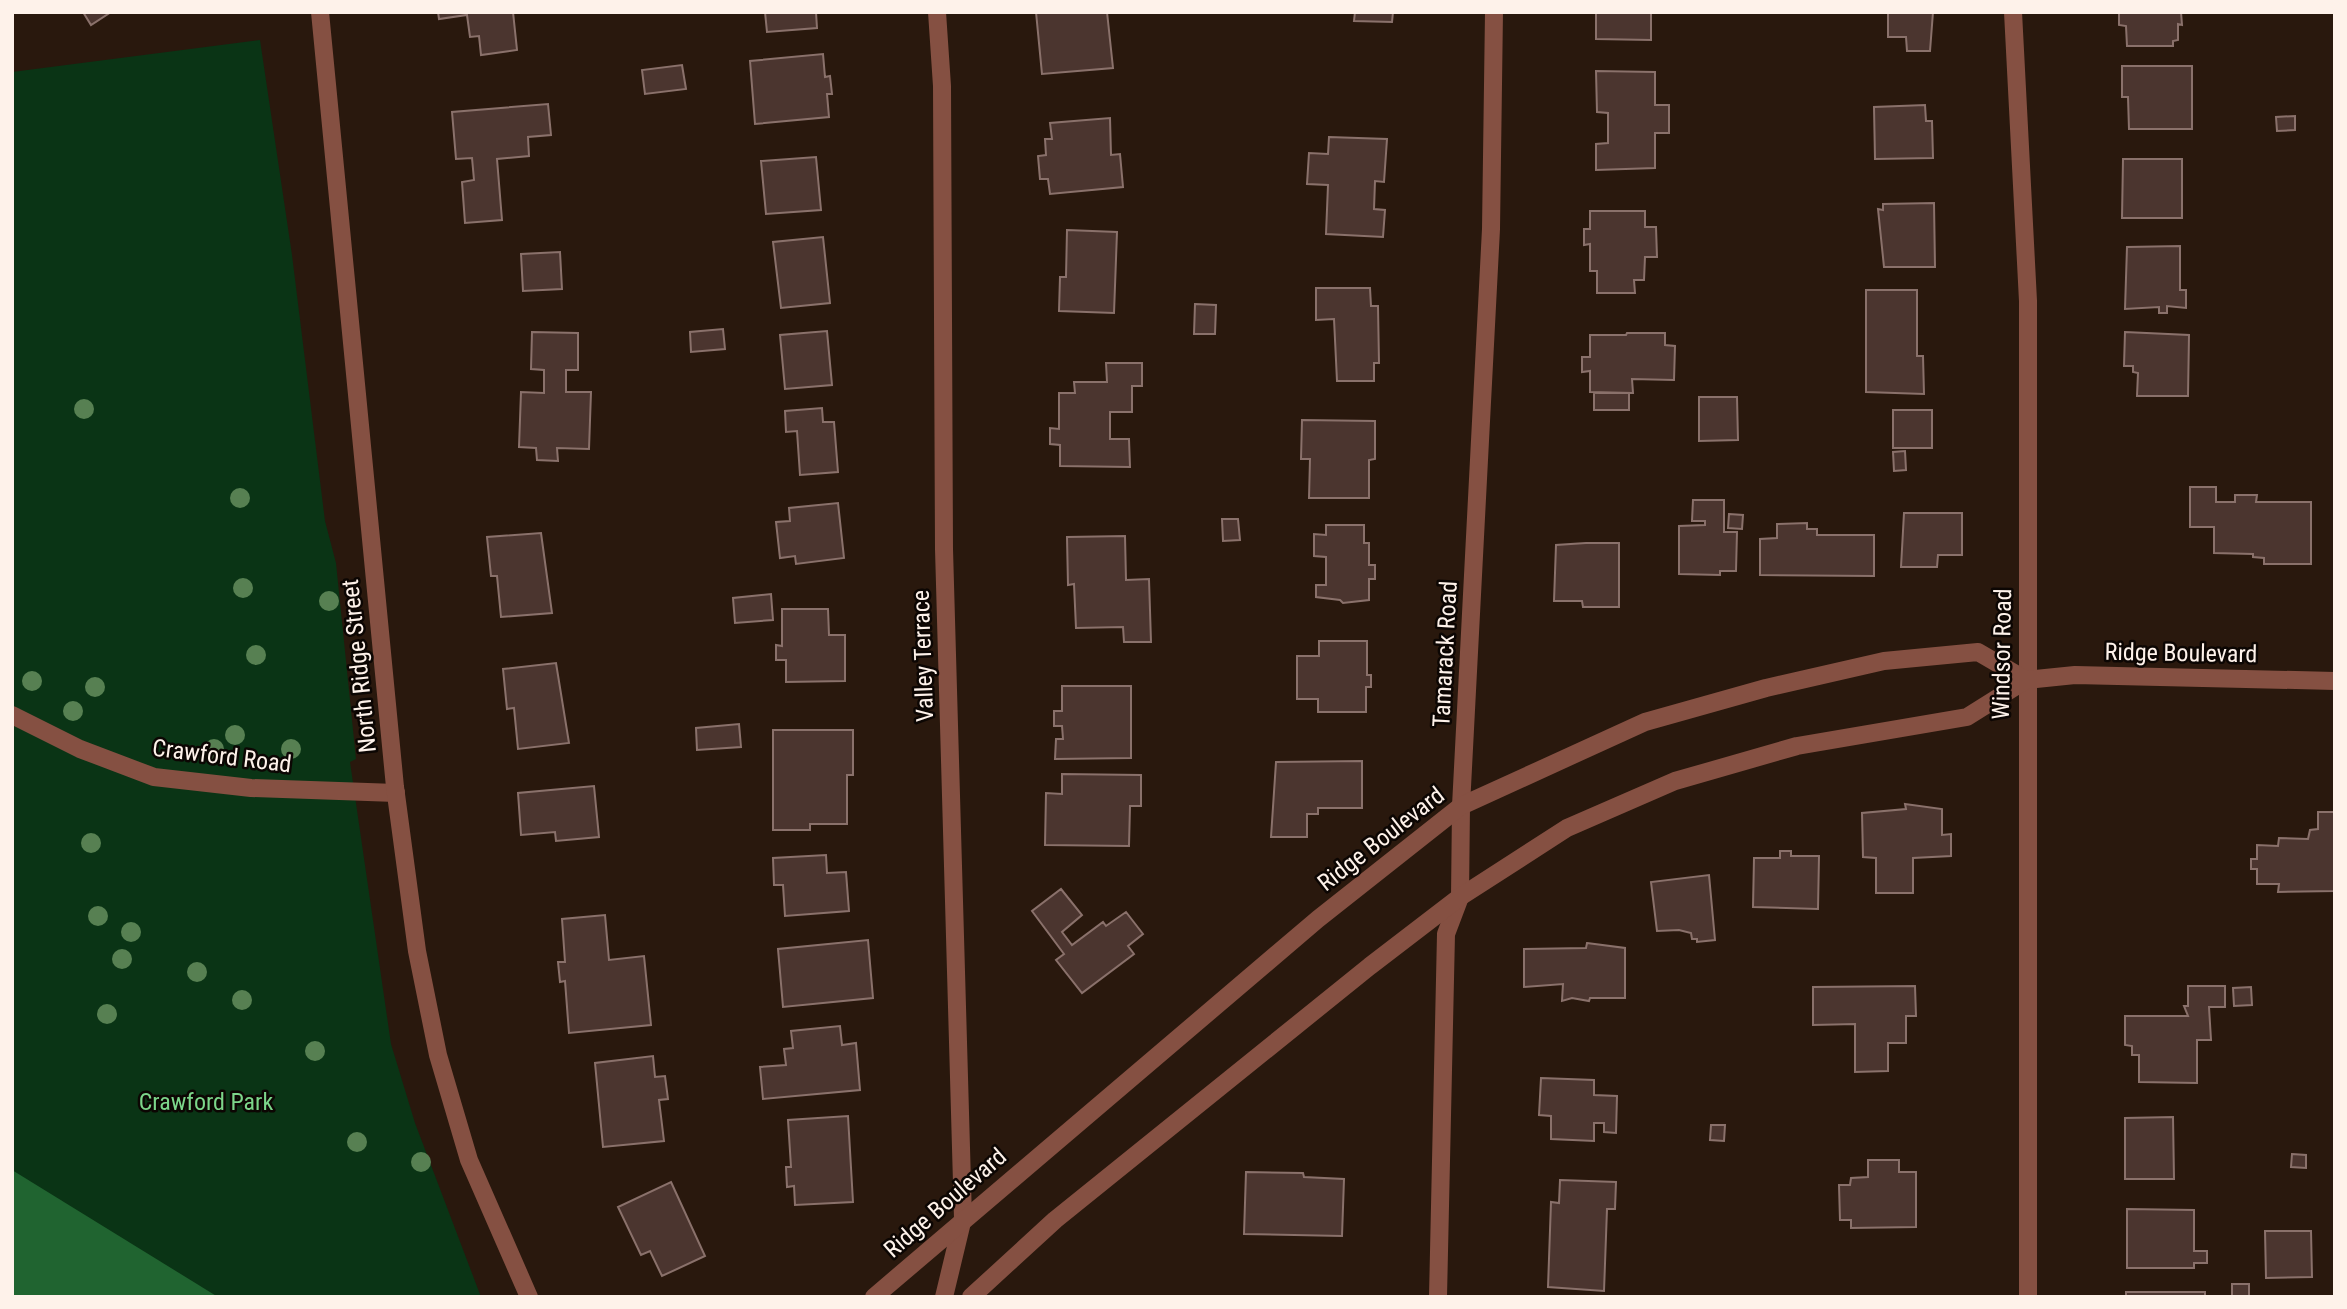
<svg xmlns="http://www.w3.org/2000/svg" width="2347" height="1309" font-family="'Roboto Condensed',sans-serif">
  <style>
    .green { fill: #0a3415 }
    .forest { fill: #206430 }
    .building { fill: #4b352f; stroke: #8a716b; stroke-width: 2 }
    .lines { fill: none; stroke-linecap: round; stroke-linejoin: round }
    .service { stroke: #855042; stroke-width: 18 }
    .minor { stroke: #855042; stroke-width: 18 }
    .tertiary { stroke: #855042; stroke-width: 18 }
    .tree { fill: #578052 }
    .labels { text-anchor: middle; stroke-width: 5; stroke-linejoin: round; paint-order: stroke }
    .street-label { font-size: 24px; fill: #fef2ea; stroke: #0c0603 }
    .park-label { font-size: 24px; fill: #7cd68a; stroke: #0c0603 }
  </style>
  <rect width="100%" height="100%" fill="#29180d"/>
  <!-- green -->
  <path class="green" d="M260 40 292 255 325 521 336 563 356 759 350 762 391 1044 415 1123 481 1297H12V72Z"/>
  <!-- forest -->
  <path class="forest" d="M12 1170 218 1297H12Z"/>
  <!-- building -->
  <path class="building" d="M83 12H111L91 25Z
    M438 12H513L517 50 481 55 479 36 470 37 467 15 439 19Z
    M765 12H816L817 28 767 32Z
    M1036 12H1107L1113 68 1042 74Z
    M1355 12H1393L1392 22 1354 21Z
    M1596 12H1651V40L1596 39Z
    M1888 12H1933L1930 51H1907L1906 37H1888Z
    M2119 12H2181L2182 25 2178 24V40L2173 41V46H2127L2126 26 2119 25Z
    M823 54 825 77 830 76 832 94H827L829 117 755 124 750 61Z
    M682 65 686 89 645 94 642 70Z
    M2122 66H2192V129H2129L2128 97H2122Z
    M1596 71 1655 72V105H1669V133H1655V168L1596 170V144L1608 143V113L1597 112Z
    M548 104 551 135 528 137 529 156 497 159 502 220 465 223 462 182 474 180 472 158 456 159 452 112Z
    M1925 105 1926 121H1932L1933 158 1875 159 1874 107Z
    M2295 116V130L2277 131 2276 117Z
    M1110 118 1111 155 1120 154 1123 187 1050 194 1048 179H1040L1038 156 1046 155 1045 139H1052L1050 123Z
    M1329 137 1387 139 1384 182 1375 181 1374 209 1385 210 1383 237 1326 234 1328 185 1307 184 1309 153 1328 154Z
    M816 157 821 210 766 214 761 161Z
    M2123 159H2182V218H2122Z
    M1934 203 1935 267H1884L1878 209 1883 210V204Z
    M1590 211H1645V227H1656L1657 257H1645L1644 280H1634L1635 293H1597V271H1590V244L1584 245V229H1590Z
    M1067 230 1117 232 1114 313 1059 311 1060 277H1066Z
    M823 237 830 303 781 308 773 242Z
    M2180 246V290H2186V308L2167 306V313H2159V307L2125 309 2127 247Z
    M560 252 562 289 523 291 521 254Z
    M1316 288H1370L1371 306H1378L1379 363H1374V381H1337L1334 319 1316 320Z
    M1866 290H1917V356H1923L1924 394 1866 392Z
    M1195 304 1216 305 1215 334H1194Z
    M723 329 725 349 691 352 690 332Z
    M827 331 832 385 785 389 780 335Z
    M532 332 578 333V370H566V392H591L589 449 557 448 558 461 537 460 536 448 519 447 521 392 544 393V370L531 369Z
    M2125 332 2189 335 2188 396H2137L2138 373 2133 372V366H2124Z
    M1627 333H1665V345L1675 346 1674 380 1632 379 1633 393 1590 392V371L1582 372V357H1590V335H1626Z
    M1106 363H1142V386H1132V412H1110V439H1129L1130 467 1060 466V445L1050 444V428L1059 429V393H1075L1074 382H1107Z
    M1594 393H1629V410H1594Z
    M1699 397H1737L1738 440 1699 441Z
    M822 408 823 422H834L838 472 800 475 797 431 786 432 785 411Z
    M1893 410H1932V448H1893Z
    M1302 420 1375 421V459L1369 460V498H1309L1310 459H1301Z
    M1905 451 1906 470 1894 471 1893 452Z
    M2190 487H2216V502H2235V495H2257L2256 502H2311V564H2264V558L2253 557V554L2214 553V527H2190Z
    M1693 500H1724V532H1737L1736 571H1720V575L1679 574V526L1705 525V521H1692Z
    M838 503 844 558 796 564 795 556 780 558 776 522 790 521 789 508Z
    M1904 513H1962V555H1938L1937 567H1901Z
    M1729 514 1743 515 1742 529 1728 528Z
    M1222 519H1238L1240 540 1223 541Z
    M1807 523V529H1817V535H1874V576L1760 575V539L1777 538V524Z
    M1326 525H1364V543H1369V565H1375V579H1369V600L1343 603 1340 600 1316 597V585H1326V557L1314 556V534L1326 535Z
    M541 533 552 613 501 617 497 576H491L487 537Z
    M1125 536 1126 580 1149 579 1151 642H1124L1123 627 1076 628 1074 584 1068 585 1067 537Z
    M1586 543H1619V607H1583L1582 601H1554L1556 545Z
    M771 594 773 620 735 623 733 598Z
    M782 609H828L829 635H845V681L786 682V660H776V645L782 646Z
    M1319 641H1367V675H1371V687H1366V712H1318V699H1297V656H1319Z
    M556 663 569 743 518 749 514 708 507 709 503 669Z
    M1062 686H1131V758L1055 759 1056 739H1063L1062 726H1054V711H1062Z
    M739 724 741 747 697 750 696 728Z
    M773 730H853V775H847V824H810V830H773Z
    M1362 761V808H1318V814H1307V837H1271L1276 762Z
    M1062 774 1141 775V806H1130L1129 846 1045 845 1046 793 1062 794Z
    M594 786 599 837 556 841 555 832 521 835 518 793Z
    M1905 804 1942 809V835L1951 834V856L1913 858V893H1876V858L1863 857 1862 813 1906 809Z
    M2318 812H2335V891L2278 892 2279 884H2257V869H2251V859H2257V845L2278 846 2279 838 2308 839 2310 830 2318 829Z
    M1780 851H1791V856H1819L1818 909 1753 907 1754 858H1780Z
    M826 855 827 873 846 872 849 911 785 916 783 885H774L773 858Z
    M1709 875 1715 940 1697 942V939H1692L1691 933 1679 930 1657 931 1651 882Z
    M1061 889 1082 915 1062 932 1072 945 1103 922 1106 926 1126 912 1143 934 1128 946 1134 954 1082 993 1056 960 1064 954 1032 911Z
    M605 915 609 960 644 956 651 1025 569 1033 565 981 560 982 558 962H565L562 919Z
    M868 940 873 998 783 1007 778 949Z
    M1587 943 1625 948V998H1590L1589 1001 1572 998 1562 1001 1563 984 1524 987V949L1586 948Z
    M1915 986 1916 1016H1906V1043H1888V1071L1855 1072V1024L1813 1025V987Z
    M2188 986H2225V1007H2209L2211 1040H2197V1083L2139 1082V1055H2132V1046L2125 1045V1016H2188L2184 1006H2188Z
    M2251 987 2252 1005 2234 1006 2233 988Z
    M840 1026 842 1045 856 1043 860 1090 763 1099 760 1067 786 1065 784 1049 793 1048 791 1031Z
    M653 1056 655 1077 665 1076 668 1099 659 1100 664 1141 603 1147 595 1063Z
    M1541 1078 1594 1080V1095L1617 1096 1616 1133 1604 1132V1123H1594V1141L1551 1139V1116L1539 1115Z
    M848 1116 853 1202 795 1205 794 1186 787 1187 786 1167H791L788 1120Z
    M2173 1117 2174 1179H2125V1118Z
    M1711 1125H1725L1724 1141 1710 1140Z
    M2292 1154 2306 1155V1168L2291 1167Z
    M1868 1160H1899V1172H1916V1227L1851 1228V1220H1840L1839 1185H1850L1851 1178 1868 1177Z
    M1246 1172 1303 1173 1304 1177 1344 1179 1342 1236 1244 1234Z
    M1560 1180 1616 1182 1615 1209H1607L1604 1291 1548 1287 1551 1202 1559 1203Z
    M671 1182 705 1256 662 1276 650 1251 641 1255 618 1207Z
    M2127 1209 2194 1210V1251H2207V1263H2194V1268H2127Z
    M2265 1231H2311L2312 1277 2266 1278Z
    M2232 1284H2249V1297H2232Z
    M2126 1292H2205V1297H2126Z"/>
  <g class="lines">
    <!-- service -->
    <path class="service" d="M12 715 80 749 154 777 251 788 396 793"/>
    <!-- minor -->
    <path class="minor" d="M937 12 942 86 944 549 963 1218 944 1297
      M2013 12 2028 301V1297
      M1438 1297 1446 934 1460 897 1461 806 1491 229 1494 12"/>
    <!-- tertiary -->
    <path class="tertiary" d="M320 12 395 787 417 951 438 1055 469 1160 529 1297
      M874 1297 1318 919 1461 806 1645 722 1766 688 1884 661 1978 652 2026 680
      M971 1297 1055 1220 1370 966 1460 897 1567 828 1675 781 1797 746 1967 717 2026 680 2075 675 2335 681"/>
  </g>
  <!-- trees -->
  <g class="tree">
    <circle cx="84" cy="409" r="10"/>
    <circle cx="240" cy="498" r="10"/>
    <circle cx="243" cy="588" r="10"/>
    <circle cx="329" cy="601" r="10"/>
    <circle cx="256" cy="655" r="10"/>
    <circle cx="32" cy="681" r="10"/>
    <circle cx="95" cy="687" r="10"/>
    <circle cx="73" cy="711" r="10"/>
    <circle cx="235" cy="735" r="10"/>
    <circle cx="214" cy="749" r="10"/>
    <circle cx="291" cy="749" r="10"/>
    <circle cx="91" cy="843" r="10"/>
    <circle cx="98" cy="916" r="10"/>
    <circle cx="131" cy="932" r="10"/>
    <circle cx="122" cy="959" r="10"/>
    <circle cx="197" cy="972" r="10"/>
    <circle cx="242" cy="1000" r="10"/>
    <circle cx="107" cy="1014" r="10"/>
    <circle cx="315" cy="1051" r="10"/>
    <circle cx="357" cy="1142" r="10"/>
    <circle cx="421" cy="1162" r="10"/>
  </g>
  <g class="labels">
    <!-- street labels -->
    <g class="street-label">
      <text transform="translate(2181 653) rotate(1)" y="8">Ridge Boulevard</text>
      <text transform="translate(1445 654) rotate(-87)" y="8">Tamarack Road</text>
      <text transform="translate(2002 654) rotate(-89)" y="8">Windsor Road</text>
      <text transform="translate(923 656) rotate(-92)" y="8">Valley Terrace</text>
      <text transform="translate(359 666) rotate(-96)" y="8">North Ridge Street</text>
      <text transform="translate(222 756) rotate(7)" y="8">Crawford Road</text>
      <text transform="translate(1381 839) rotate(-38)" y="8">Ridge Boulevard</text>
      <text transform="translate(945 1203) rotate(-41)" y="8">Ridge Boulevard</text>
    </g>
    <!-- park labels -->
    <g class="park-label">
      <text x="206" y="1110">Crawford Park</text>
    </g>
  </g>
  <!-- border -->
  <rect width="2347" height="1309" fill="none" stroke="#fef2ea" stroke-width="28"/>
</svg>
